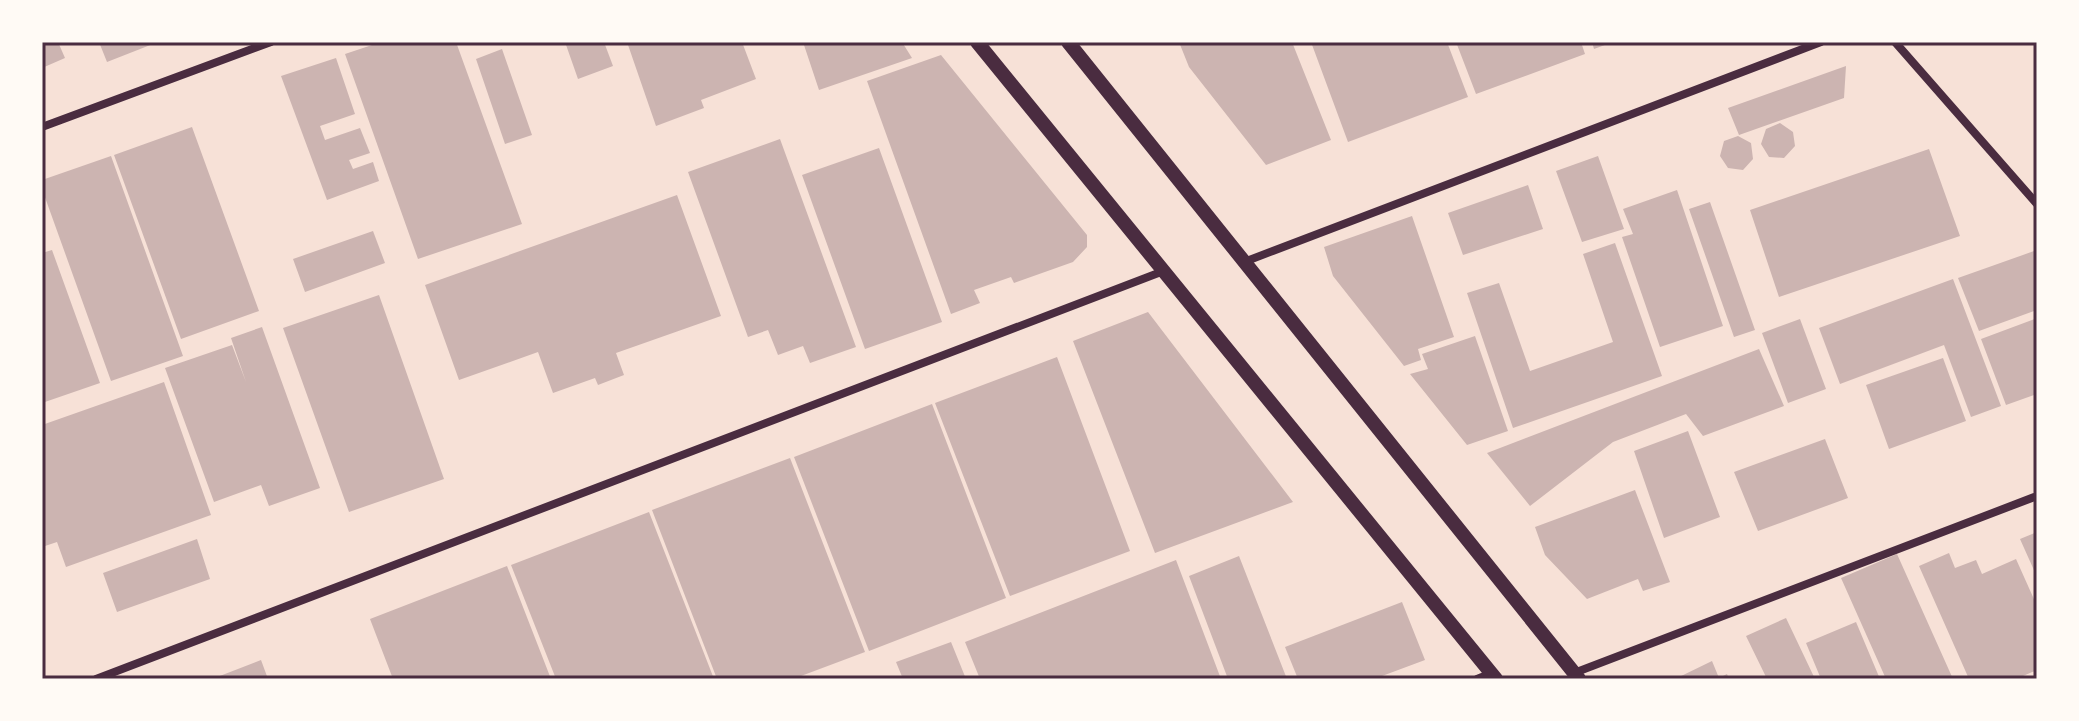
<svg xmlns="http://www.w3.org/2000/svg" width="2079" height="721" font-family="Roboto,sans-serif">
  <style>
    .building { fill: #ccb4b1 }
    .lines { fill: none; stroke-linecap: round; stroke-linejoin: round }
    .minor { stroke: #4a2c40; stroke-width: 8 }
    .tertiary { stroke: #4a2c40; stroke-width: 14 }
    .neatline { fill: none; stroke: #4a2c40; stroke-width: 3 }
  </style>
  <rect width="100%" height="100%" fill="#f7e1d7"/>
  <!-- building -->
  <path class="building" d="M42 42H58L65 58 42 68Z
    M99 42H158L107 62Z
    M381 42H456L522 224 418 259 345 54Z
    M565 42H604L613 66 578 79Z
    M627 42H742L756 79 701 100 704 108 656 126Z
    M803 42H902L912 58 819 90Z
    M1179 42H1292L1331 140 1266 165 1189 67Z
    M1311 42H1447L1468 97 1348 142Z
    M1456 42H1581L1585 54 1476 94Z
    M1592 42H1613L1594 49Z
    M502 49 532 135 505 144 476 59Z
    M941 55 1087 235V247L1073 262 1014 283 1011 277 974 290 980 303 951 314 867 81Z
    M336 58 355 114 320 126 325 140 360 128 370 153 349 160 353 169 373 162 379 181 327 200 281 76Z
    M1846 66 1844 98 1739 135 1728 108Z
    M1780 123 1793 132 1795 146 1784 158 1769 157 1761 144 1766 129Z
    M192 127 259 311 181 339 114 155Z
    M1738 136 1751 143 1753 159 1743 170 1728 168 1720 156 1724 141Z
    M780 139 856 347 810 363 803 346 778 355 768 330 748 337 688 172Z
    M879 148 942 322 865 349 802 175Z
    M1929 149 1960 236 1779 297 1750 210Z
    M111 156 183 356 111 381 42 189V180Z
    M1598 156 1624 229 1582 242 1556 171Z
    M1528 185 1543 229 1463 255 1448 213Z
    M1677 190 1723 326 1660 347 1622 237 1633 234 1623 209Z
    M677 195 721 316 616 353 624 375 598 385 595 378 553 393 538 352 459 380 425 285Z
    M1710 202 1755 330 1734 337 1689 209Z
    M1412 216 1454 337 1418 349 1421 360 1404 366 1333 276 1324 247Z
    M373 231 385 263 305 292 293 259Z
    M1615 243 1662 376 1513 428 1467 293 1499 283 1530 371 1613 342 1583 254Z
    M52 250 100 383 42 403V253Z
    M2037 250V310L1979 331 1958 278Z
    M1953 279 2001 406 1971 417 1944 345 1840 384 1819 328Z
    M379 295 444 479 349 512 283 328Z
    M1148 312 1293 502 1155 553 1073 341Z
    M2037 318V394L2006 405 1981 339Z
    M1800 319 1826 389 1788 403 1762 333Z
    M262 327 320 488 269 506 261 485 214 502 165 368 232 345 246 382 231 338Z
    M1475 336 1508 431 1467 445 1410 374 1428 369 1422 354Z
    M1759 349 1784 406 1703 436 1686 414 1613 442 1530 506 1487 453Z
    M1057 357 1130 551 1010 596 935 403Z
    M1943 358 1966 421 1889 449 1866 385Z
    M164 382 211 515 66 567 57 542 42 547V425Z
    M932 404 1006 598 869 651 794 457Z
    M1688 431 1720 517 1664 538 1634 451Z
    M1825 439 1848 498 1758 531 1734 472Z
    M790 458 865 652 793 679H717L652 510Z
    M1635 490 1670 582 1643 591 1638 579 1587 599 1545 555 1535 527Z
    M649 512 714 679H556L511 565Z
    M2037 532V577L2020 539Z
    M197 539 210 579 117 612 103 573Z
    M1949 553 1955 568 1976 560 1982 574 2016 559 2037 606V670L2016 679H1969L1919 566Z
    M1897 554 1953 679H1886L1841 578Z
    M1239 556 1287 679H1228L1189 576Z
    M1176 560 1221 679H980L965 642Z
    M507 566 551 679H393L370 619Z
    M1402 602 1425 660 1374 679H1298L1285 647Z
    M1786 618 1815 679H1767L1746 636Z
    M1856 622 1880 679H1821L1806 643Z
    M951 642 966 679H903L896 662Z
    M261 660 268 679H212Z
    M1712 661 1719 678 1727 674 1729 679H1675Z"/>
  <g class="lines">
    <!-- minor -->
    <path class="minor" d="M1895 42 2037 204
      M42 127 271 42
      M1244 262 1821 42
      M1574 673 2037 496
      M96 679 1161 272
      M1477 679 1492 673"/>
    <!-- tertiary -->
    <path class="tertiary" d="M977 42 1496 679
      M1068 42 1579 679"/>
  </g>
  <!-- border -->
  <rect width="2079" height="721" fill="none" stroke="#fffaf5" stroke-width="88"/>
  <rect x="44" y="44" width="1991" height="633" class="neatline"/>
</svg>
